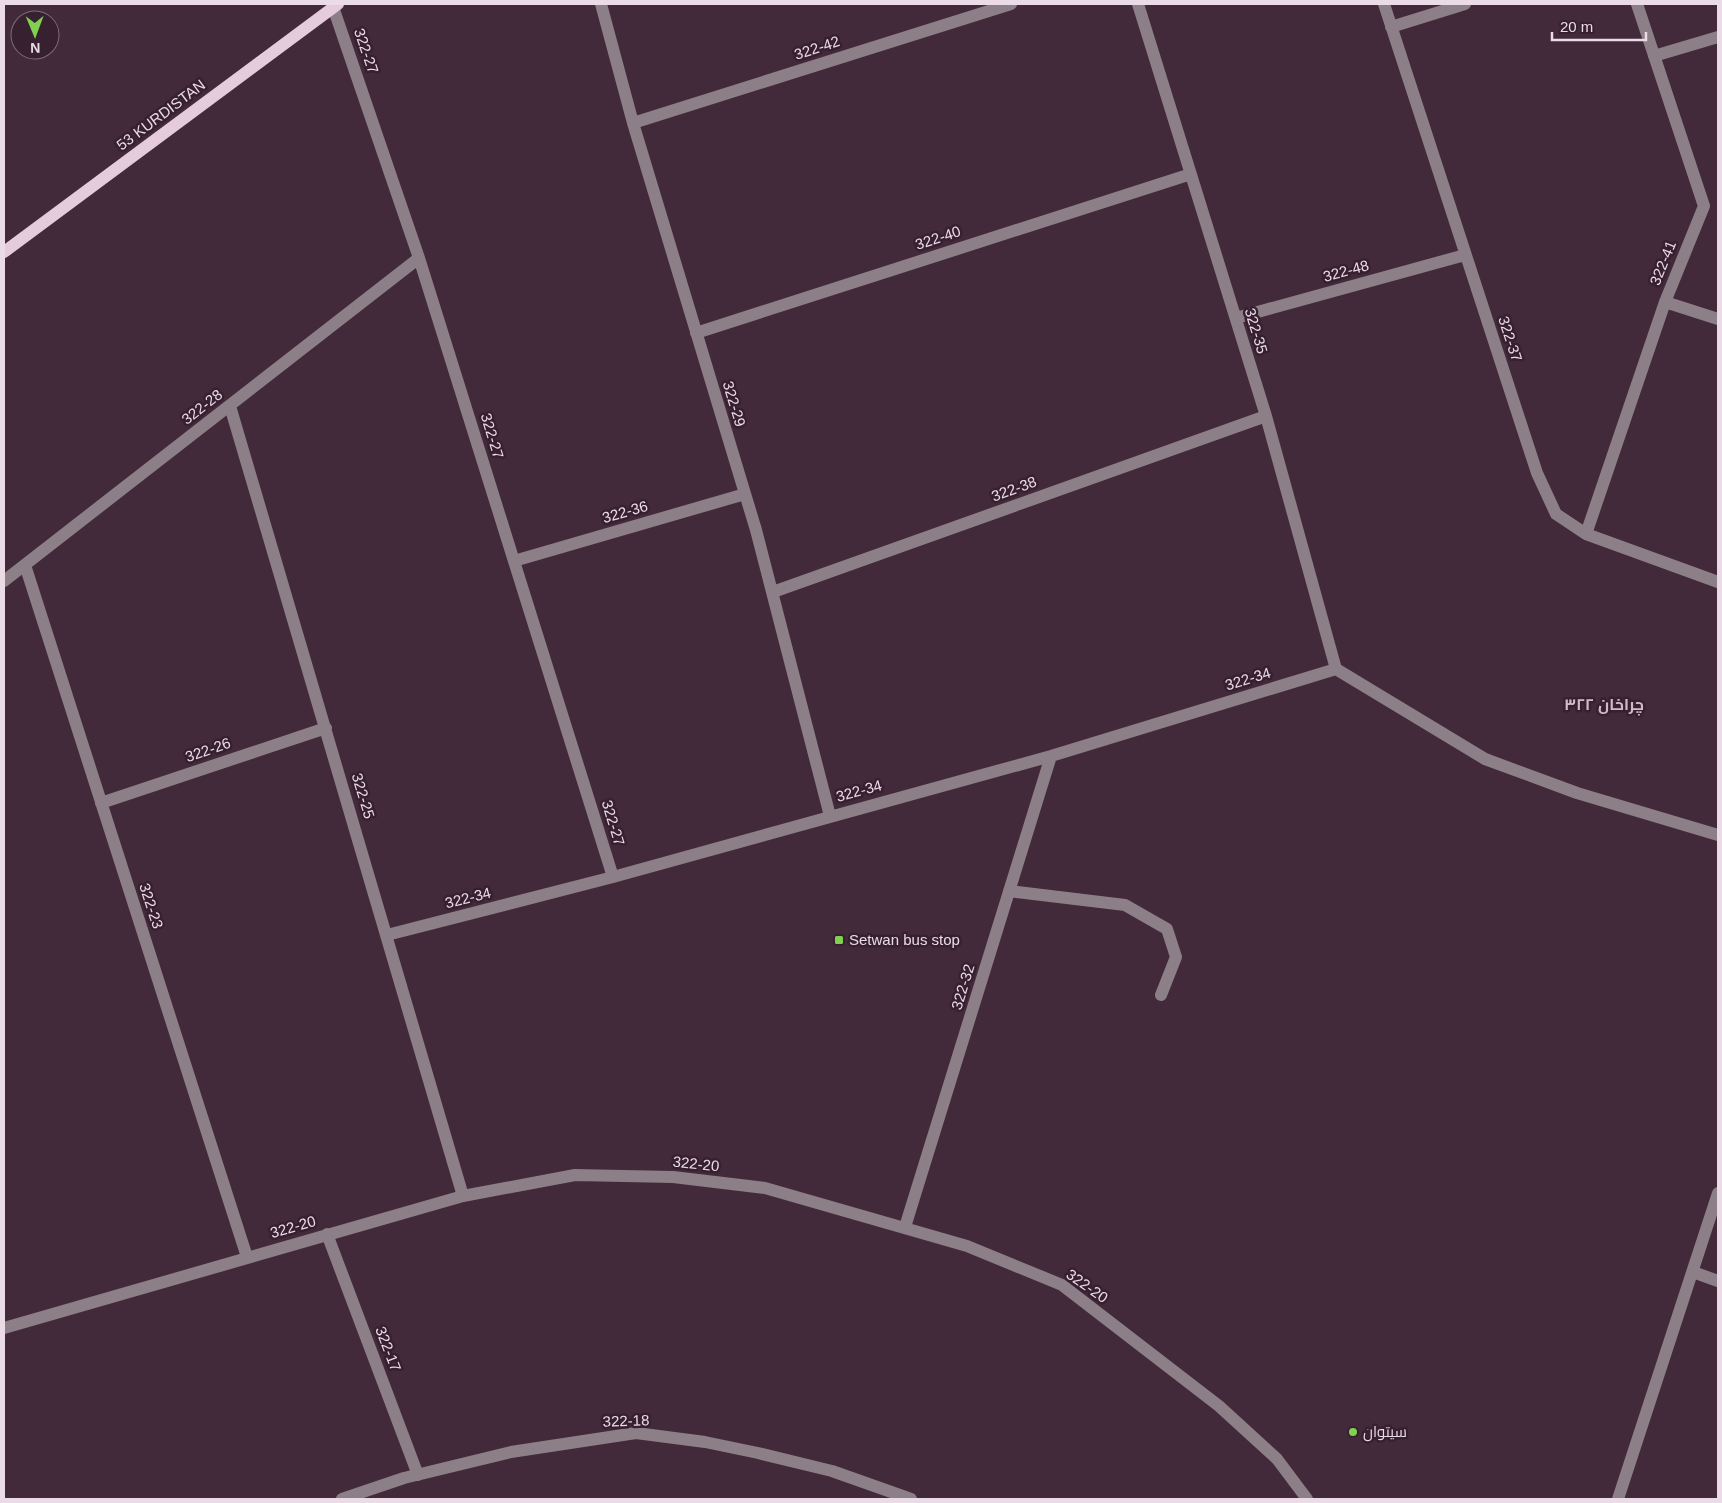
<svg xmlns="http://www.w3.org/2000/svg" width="1722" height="1503" font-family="Arial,Cairo,sans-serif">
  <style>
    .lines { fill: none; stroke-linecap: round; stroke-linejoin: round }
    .minor { stroke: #8c7f87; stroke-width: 12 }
    .major { stroke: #e5cbdc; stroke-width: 12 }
    .poi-dot { fill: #82d04f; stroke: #372030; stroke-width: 2 }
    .labels { text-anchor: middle; stroke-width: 5; stroke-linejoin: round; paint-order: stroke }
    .street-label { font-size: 15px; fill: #ebdbe6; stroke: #372030 }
    .poi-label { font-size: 15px; fill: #ebdbe6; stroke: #372030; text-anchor: start }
    .neighbourhood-label { font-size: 16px; font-weight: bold; fill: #d5b6ca; stroke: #372030 }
  </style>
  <rect width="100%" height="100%" fill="#422a3a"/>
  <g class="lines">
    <!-- minor -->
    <path class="minor" d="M601 4 633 123 756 530 830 816
      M1138 4 1266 416 1336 669
      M1384 4 1537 473 1556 514 1586 534 1718 582
      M333 7 419 258 613 877
      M1391 27 1465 4
      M1654 56 1718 37
      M633 123 1011 4
      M1665 302 1718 319
      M1236 318 1465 255
      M696 333 1191 174
      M230 406 463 1196
      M1586 534 1665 302 1704 206 1637 4
      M514 561 745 494
      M25 565 247 1257
      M4 581 419 258
      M773 592 1266 416
      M1336 669 1485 759 1577 793 1718 835
      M101 803 326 728
      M1009 891 1125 905 1167 929 1176 957 1161 995
      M387 935 613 877 1051 756 1336 669
      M905 1227 1051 756
      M327 1234 418 1475
      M1693 1272 1718 1281
      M4 1328 463 1196 575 1175 673 1177 765 1188 967 1246 1062 1285 1219 1406 1277 1459 1307 1499
      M342 1499 404 1478 511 1452 636 1433 705 1442 758 1453 832 1471 911 1499
      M1618 1499 1718 1193"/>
    <!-- major -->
    <path class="major" d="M4 252 338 4"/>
  </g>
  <!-- markers -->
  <g class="poi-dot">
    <rect x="834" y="935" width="10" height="10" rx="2.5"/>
    <circle cx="1353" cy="1432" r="5"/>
  </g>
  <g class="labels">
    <!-- street labels -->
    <g class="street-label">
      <text transform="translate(817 48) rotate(-18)" y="5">322-42</text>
      <text transform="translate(366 51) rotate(71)" y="5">322-27</text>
      <text transform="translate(161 115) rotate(-37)" y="5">53 KURDISTAN</text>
      <text transform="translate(938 238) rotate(-18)" y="5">322-40</text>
      <text transform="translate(1663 263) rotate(-68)" y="5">322-41</text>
      <text transform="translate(1346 271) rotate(-15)" y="5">322-48</text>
      <text transform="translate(1256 331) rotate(73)" y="5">322-35</text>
      <text transform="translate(1510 339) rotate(72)" y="5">322-37</text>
      <text transform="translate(734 404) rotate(73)" y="5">322-29</text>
      <text transform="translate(202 407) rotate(-38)" y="5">322-28</text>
      <text transform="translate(492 436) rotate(73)" y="5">322-27</text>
      <text transform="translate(1014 489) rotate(-20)" y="5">322-38</text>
      <text transform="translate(625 512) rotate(-16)" y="5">322-36</text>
      <text transform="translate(1248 679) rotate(-17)" y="5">322-34</text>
      <text transform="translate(208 750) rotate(-19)" y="5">322-26</text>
      <text transform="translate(859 791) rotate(-15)" y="5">322-34</text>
      <text transform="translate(363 796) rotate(73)" y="5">322-25</text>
      <text transform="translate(613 823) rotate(73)" y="5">322-27</text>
      <text transform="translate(468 898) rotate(-14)" y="5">322-34</text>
      <text transform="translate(151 906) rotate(72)" y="5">322-23</text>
      <text transform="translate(963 987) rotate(-73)" y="5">322-32</text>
      <text transform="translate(696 1164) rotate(6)" y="5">322-20</text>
      <text transform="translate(293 1227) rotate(-16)" y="5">322-20</text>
      <text transform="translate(1087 1286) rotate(35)" y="5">322-20</text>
      <text transform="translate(388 1349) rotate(69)" y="5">322-17</text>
      <text transform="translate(626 1421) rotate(-2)" y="5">322-18</text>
    </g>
    <!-- poi labels -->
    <g class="poi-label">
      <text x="849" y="945">Setwan bus stop</text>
      <text x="1363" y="1437">سيتوان</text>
    </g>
    <!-- neighbourhood labels -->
    <g class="neighbourhood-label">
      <text x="1604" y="710">چراخان ٣٢٢</text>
    </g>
  </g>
  <!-- border -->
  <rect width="1722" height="1503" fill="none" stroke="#ebdbe6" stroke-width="10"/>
  <!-- north arrow -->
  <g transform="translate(35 35) rotate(179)"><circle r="24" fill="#372030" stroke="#7f6b79"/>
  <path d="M0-4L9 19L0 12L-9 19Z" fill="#82d04f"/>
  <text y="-8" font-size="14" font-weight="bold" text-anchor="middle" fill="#ebdbe6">N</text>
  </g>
  <!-- scale -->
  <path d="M1552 32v8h94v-8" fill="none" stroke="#ebdbe6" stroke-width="2.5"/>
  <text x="1560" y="32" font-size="15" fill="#ebdbe6" stroke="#372030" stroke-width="4" paint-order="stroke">20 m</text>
</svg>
